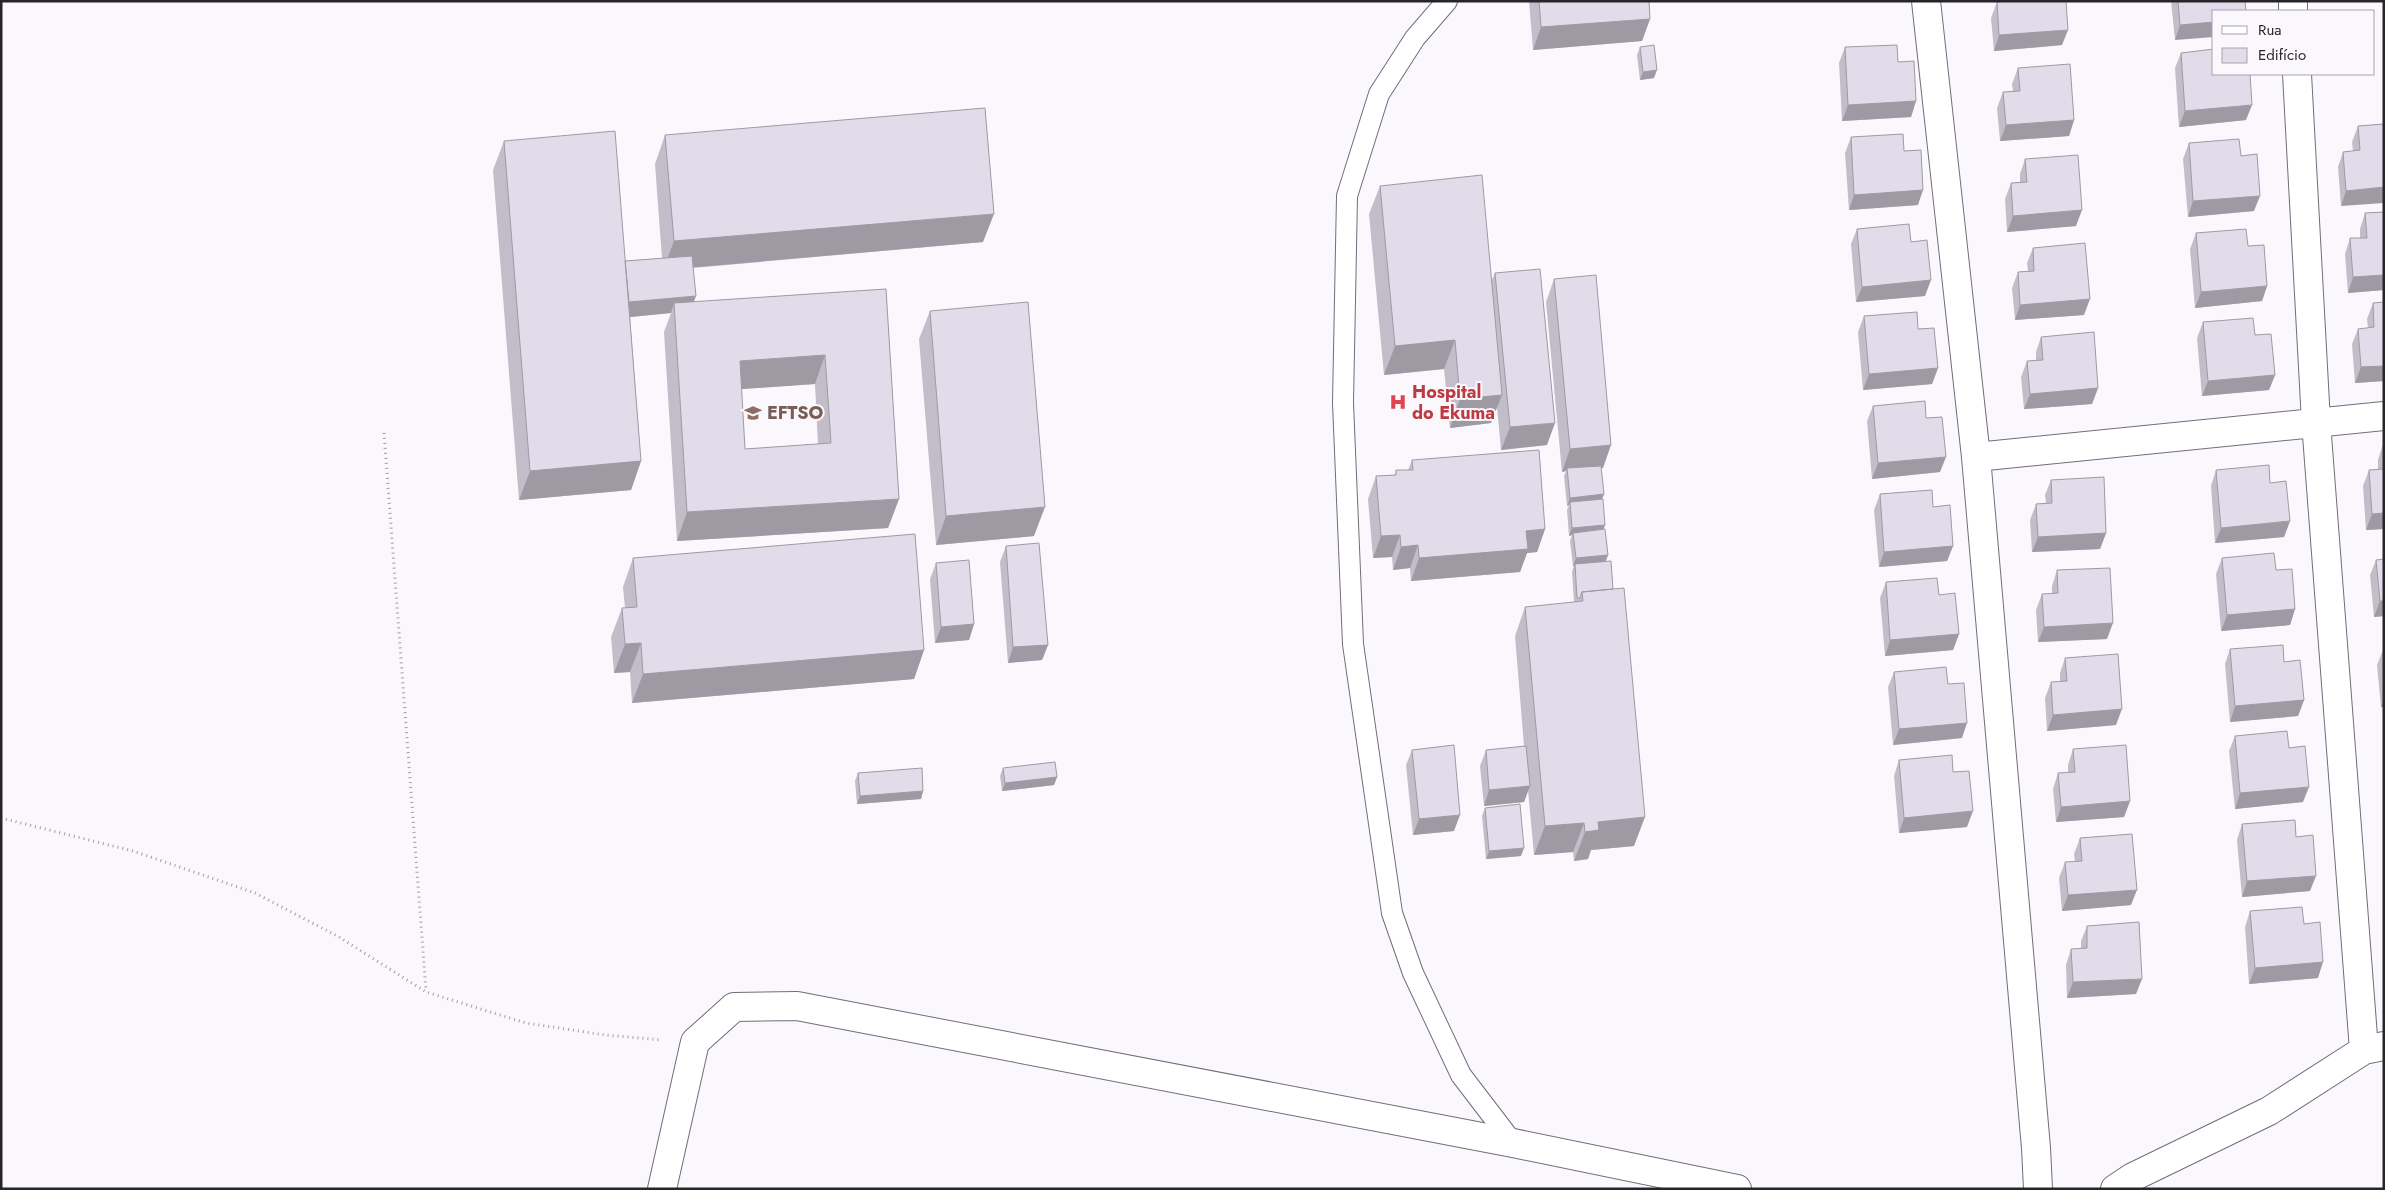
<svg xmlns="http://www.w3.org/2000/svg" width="2385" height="1190" font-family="Jost,sans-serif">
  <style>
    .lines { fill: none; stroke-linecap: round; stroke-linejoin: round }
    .service-casing { stroke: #726d79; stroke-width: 22 }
    .minor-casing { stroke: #726d79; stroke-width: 30 }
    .path { stroke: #9f9da2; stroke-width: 3; stroke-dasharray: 1 4; stroke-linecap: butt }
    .service { stroke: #fff; stroke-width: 20 }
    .minor { stroke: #fff; stroke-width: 28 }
    .wall { fill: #c2bdc8; fill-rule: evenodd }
    .shaded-wall { fill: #9e9aa3 }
    .building { fill: #e1dce9; stroke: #9e9aa3; fill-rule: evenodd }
    .labels { text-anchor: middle; stroke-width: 4; stroke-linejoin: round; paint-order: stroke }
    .health-label { font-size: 18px; font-weight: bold; fill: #be3a42; stroke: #faf8fd; text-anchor: start }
    .education-label { font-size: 18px; font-weight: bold; fill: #785e54; stroke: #faf8fd; text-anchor: start }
  </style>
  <rect width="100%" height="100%" fill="#faf8fd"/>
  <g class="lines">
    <!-- service casing -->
    <g class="service-casing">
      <path id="service" d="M1447 1 1415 38 1379 94 1347 196 1343 403 1353 644 1392 913 1413 973 1461 1075 1513 1143"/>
    </g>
    <!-- minor casing -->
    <g class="minor-casing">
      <path id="minor" d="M1926 1 1976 457 2036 1148 2038 1189
        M2293 1V11
        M2297 74 2316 422 2364 1050
        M1976 457 2384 416
        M662 1189 695 1042 734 1007 797 1006 1513 1143 1737 1189
        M2115 1189 2133 1177 2269 1111 2364 1050 2384 1046"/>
    </g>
    <!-- path -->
    <path class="path" d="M384 433 426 991
      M1 818 133 851 255 893 339 937 426 992 526 1023 605 1035 662 1040"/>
    <!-- service -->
    <use href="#service" class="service"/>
    <!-- minor -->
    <use href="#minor" class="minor"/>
  </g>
  <!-- wall -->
  <path class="wall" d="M1529 1H1649L1650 19 1642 41 1533 50Z
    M2171 1H2245L2175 40Z
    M1997 2 2062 45 1994 51 1991 18Z
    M1640 47 1654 78 1640 80 1637 55Z
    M1845 47 1898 62 1916 101 1911 117 1842 121 1839 63Z
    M2181 53 2246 120 2179 127 2175 68Z
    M2018 68 2074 120 2069 136 2000 141 1997 108 2003 92H2013L2012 84Z
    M2384 124 2341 206 2338 167 2343 152 2353 151 2352 142 2358 126Z
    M665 135 983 242 693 268V302L886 289 899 499 888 528 677 541 664 332 671 313 630 317 641 461 631 490 519 500 493 170 504 141 625 261 662 258 655 164ZM815 384 818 444 745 449 741 389Z
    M1851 137 1904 151 1918 205 1849 210 1845 153Z
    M2189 143 2241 156 2254 211 2188 217 2183 159Z
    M2025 159 2076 226 2007 232 2005 199 2011 183 2020 182V174Z
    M1380 186 1491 282 1495 273 1547 445 1501 450 1497 407 1491 423 1450 428 1444 369 1384 375 1369 214Z
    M2384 212V290L2348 293 2345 254 2350 238H2360V229L2365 213Z
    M1857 229 1925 296 1856 302 1851 244Z
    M2196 233 2267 286 2262 301 2195 308 2190 249Z
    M2033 248 2084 315 2015 320 2012 288 2018 272 2028 271 2027 263Z
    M1554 279 1603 468H1601L1604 494 1602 499 1605 525 1603 530 1608 555 1605 562 1634 846 1591 850 1588 859 1574 861 1573 852 1534 855 1528 790 1524 802 1484 806 1480 766 1486 750 1524 746 1515 636 1525 607 1574 602 1572 572 1574 565 1573 566 1570 541 1572 535 1569 536 1567 510 1569 505 1567 506 1564 476 1566 471 1562 472 1546 302Z
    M2373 303 2384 381 2355 383 2352 344 2358 329 2368 328 2367 319Z
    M930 311 1034 536 936 545 919 339Z
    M1864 316 1918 329 1938 368 1932 384 1863 390 1858 332Z
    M2203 322 2275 375 2269 390 2202 396 2197 338Z
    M2041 337 2098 388 2092 404 2024 409 2021 377 2027 361 2036 360V352Z
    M1873 406 1926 418 1940 472 1872 479 1867 421Z
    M2383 444 2384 529 2366 530 2363 486 2369 470 2378 469V460Z
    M1412 460 1545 529 1537 552 1527 553 1520 572 1411 581 1410 568 1393 570 1392 557 1373 558 1368 499 1376 476 1395 475 1396 470H1408Z
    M2216 470 2290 521 2284 537 2215 543 2211 486Z
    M2051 480 2106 533 2100 549 2032 552 2030 520 2036 504 2046 503 2045 495Z
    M1880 494 1933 507 1953 546 1947 561 1879 567 1874 510Z
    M1006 546 1048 645 1042 660 1008 663 1000 562Z
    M633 558 924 650 914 679 632 703 630 672 614 673 611 637 622 608H625L623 587Z
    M2222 558 2295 609 2290 625 2221 631 2216 574Z
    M2384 559V616L2374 617 2370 575 2376 560Z
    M936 563 974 624 969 640 935 643 930 579Z
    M2057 570 2107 639 2038 642 2036 610 2042 594H2052V586Z
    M1886 582 1939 595 1959 634 1953 650 1885 656 1880 598Z
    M2230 649 2284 662 2304 700 2298 716 2230 722 2225 664Z
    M2383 650H2384V707H2381L2377 665Z
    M2065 658 2116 725 2047 731 2045 698 2051 682H2060V673Z
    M1894 672 1948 684 1962 738 1893 745 1888 687Z
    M2235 736 2289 748 2303 802 2235 809 2229 751Z
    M2073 749 2130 801 2124 817 2056 822 2053 789 2058 773H2068V765Z
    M1412 750 1454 831 1413 835 1406 765Z
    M1899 760 1967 827 1899 833 1894 776Z
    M1003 768 1057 777 1054 785 1002 791 1000 776Z
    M858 773 923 791 921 799 857 804 855 781Z
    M1485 808 1521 856 1486 859 1482 816Z
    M2242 824 2296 837 2310 891 2242 897 2237 840Z
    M2080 838 2131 905 2062 911 2059 878 2065 862H2075L2074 854Z
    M2250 911 2304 924 2318 978 2249 984 2245 927Z
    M2087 926 2136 994 2067 998 2066 965 2071 949H2081V941Z"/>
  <!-- shaded-wall -->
  <path class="shaded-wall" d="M1650 19 1642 41 1533 50 1541 27Z
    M2214 22V37L2175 40 2180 25Z
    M2068 30 2062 45 1994 51 1999 35Z
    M1657 70 1654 78 1640 80 1643 72Z
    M1916 101 1911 117 1842 121 1848 105Z
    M2252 105 2246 120 2179 127 2185 111Z
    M2074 120 2069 136 2000 141 2006 125Z
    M2384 187V203L2341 206 2346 191Z
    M1923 190 1918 205 1849 210 1854 195Z
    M2260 196 2254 211 2188 217 2193 201Z
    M2082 210 2076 226 2007 232 2013 216Z
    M994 214 983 242 663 270 674 241Z
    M2384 275V290L2348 293 2353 277Z
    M1931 280 1925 296 1856 302 1862 287Z
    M2267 286 2262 301 2195 308 2201 292Z
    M696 296 690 312 674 303 671 313 620 318 626 302Z
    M2090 299 2084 315 2015 320 2020 305Z
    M1455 340 1444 369 1384 375 1395 346Z
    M825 355 815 384 729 390 740 361Z
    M2384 366V381L2355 383 2361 367Z
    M1938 368 1932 384 1863 390 1869 374Z
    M2275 375 2269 390 2202 396 2208 381Z
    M2098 388 2092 404 2024 409 2030 394Z
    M1502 395 1491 423 1450 428 1460 399Z
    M1555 423 1547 445 1501 450 1510 427Z
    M1611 445 1603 468 1567 471V468L1566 471 1562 472 1570 449Z
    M1946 457 1940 472 1872 479 1878 463Z
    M641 461 631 490 519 500 530 471Z
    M1604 494 1601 502H1570L1569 505 1567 506 1570 498Z
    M899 499 888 528 677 541 687 512Z
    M1045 507 1034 536 936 545 946 516Z
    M2384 513V529L2366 530 2372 514Z
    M2290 521 2284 537 2215 543 2221 528Z
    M1605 525 1602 533H1573L1572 535 1569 536 1572 528Z
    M1545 529 1537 552 1527 553 1520 572 1411 581 1419 558 1526 531Z
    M2106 533 2100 549 2032 552 2038 537Z
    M1400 535 1392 557 1373 558 1381 536Z
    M1418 545 1410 568 1393 570 1401 547Z
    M1953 546 1947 561 1879 567 1884 552Z
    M1608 555 1605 563 1573 566 1576 558Z
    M2380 601H2384V616L2374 617Z
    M2295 609 2290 625 2221 631 2227 615Z
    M2113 623 2107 639 2038 642 2044 627Z
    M974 624 969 640 935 643 941 627Z
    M1959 634 1953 650 1885 656 1890 640Z
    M641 643 630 672 614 673 625 644Z
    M1048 645 1042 660 1008 663 1013 647Z
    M924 650 914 679 632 703 643 674Z
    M2384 698V707H2381Z
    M2304 700 2298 716 2230 722 2235 706Z
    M2122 709 2116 725 2047 731 2053 715Z
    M1967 723 1962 738 1893 745 1899 729Z
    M1057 777 1054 785 1002 791 1005 783Z
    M1530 786 1524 802 1484 806 1489 790Z
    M2309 787 2303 802 2235 809 2240 793Z
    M923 791 921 799 857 804 860 796Z
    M2130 801 2124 817 2056 822 2061 807Z
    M1973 811 1967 827 1899 833 1904 818Z
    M1460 815 1454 831 1413 835 1419 819Z
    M1645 817 1634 846 1591 850 1588 859 1574 861 1585 832 1598 822Z
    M1584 823 1573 852 1534 855 1545 826Z
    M1524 848 1521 856 1486 859 1489 851Z
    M2316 876 2310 891 2242 897 2247 881Z
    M2137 890 2131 905 2062 911 2068 895Z
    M2323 962 2318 978 2249 984 2255 968Z
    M2142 979 2136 994 2067 998 2073 982Z"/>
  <!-- building -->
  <path class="building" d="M1539 1H1649L1650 19 1541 27Z
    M2008 1H2066L2068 30 1999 35 1997 2Z
    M2178 1H2245L2246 11H2214V22L2180 25Z
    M1654 45 1657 70 1643 72 1640 47Z
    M1897 45 1898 62 1914 61 1916 101 1848 105 1845 47Z
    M2214 49V74H2250L2252 105 2185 111 2181 53Z
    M2070 64 2074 120 2006 125 2003 92 2020 91 2018 68Z
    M985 108 994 214 674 241 665 135Z
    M2384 124V187L2346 191 2343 152 2360 150 2358 126Z
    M615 131 641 461 530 471 504 141Z
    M1903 134 1904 151 1921 150 1923 190 1854 195 1851 137Z
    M2239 139 2241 156 2257 154 2260 196 2193 201 2189 143Z
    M2078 155 2082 210 2013 216 2011 183 2027 182 2025 159Z
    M1482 175 1502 395 1460 399 1455 340 1395 346 1380 186Z
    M2384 212V275L2353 277 2350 238H2367L2365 213Z
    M1909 224 1911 242 1927 240 1931 280 1862 287 1857 229Z
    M2246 229 2248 246 2264 245 2267 286 2201 292 2196 233Z
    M2085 243 2090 299 2020 305 2018 272 2034 271 2033 248Z
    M692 256 696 296 629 302 625 261Z
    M1540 269 1555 423 1510 427 1495 273Z
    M1596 275 1611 445 1570 449 1554 279Z
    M886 289 899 499 687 512 674 303ZM825 355 831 443 745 449 740 361Z
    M1028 302 1045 507 946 516 930 311Z
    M2384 302V366L2361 367 2358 329 2374 327 2373 303Z
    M1917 312 1918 329 1934 328 1938 368 1869 374 1864 316Z
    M2253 318 2255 335 2271 334 2275 375 2208 381 2203 322Z
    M2094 332 2098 388 2030 394 2027 361 2043 360 2041 337Z
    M1925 401 1926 418 1942 417 1946 457 1878 463 1873 406Z
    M1539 450 1545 529 1526 531 1528 549 1419 558 1418 545 1401 547 1400 535 1381 536 1376 476 1396 475V470H1413L1412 460Z
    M2269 465 2270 483 2286 481 2290 521 2221 528 2216 470Z
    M1601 466 1604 494 1570 498 1567 468Z
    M2384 469V513L2372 514 2369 470Z
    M2104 477 2106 533 2038 537 2036 504 2052 503 2051 480Z
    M1932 490 1933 507 1950 505 1953 546 1884 552 1880 494Z
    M1603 499 1605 525 1572 528 1570 502Z
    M1605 529 1608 555 1576 558 1573 533Z
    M915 534 924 650 643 674 641 643 625 644 622 608 637 607 633 558Z
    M1039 543 1048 645 1013 647 1006 546Z
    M2274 553 2276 570 2292 569 2295 609 2227 615 2222 558Z
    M2384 559V601H2380L2376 560Z
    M969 560 974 624 941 627 936 563Z
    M1611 561 1613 589 1582 592 1580 598H1577L1575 564Z
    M2110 568 2113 623 2044 627 2042 594 2058 593 2057 570Z
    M1937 578 1939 595 1955 593 1959 634 1890 640 1886 582Z
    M1624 588 1645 817 1598 822 1599 830 1585 832 1584 823 1545 826 1525 607 1583 601 1582 592Z
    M2283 645 2284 662 2300 660 2304 700 2235 706 2230 649Z
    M2118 654 2122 709 2053 715 2051 682 2067 681 2065 658Z
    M1946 667 1948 684 1964 683 1967 723 1899 729 1894 672Z
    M2287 731 2289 748 2305 746 2309 787 2240 793 2235 736Z
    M1454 745 1460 815 1419 819 1412 750Z
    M2126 745 2130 801 2061 807 2058 773 2075 772 2073 749Z
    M1526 746 1530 786 1489 790 1486 750Z
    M1952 755 1953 772 1969 771 1973 811 1904 818 1899 760Z
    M1055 762 1057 777 1005 783 1003 768Z
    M922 768 923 791 860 796 858 773Z
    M1520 804 1524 848 1489 851 1485 808Z
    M2295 820 2296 837 2313 835 2316 876 2247 881 2242 824Z
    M2132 834 2137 890 2068 895 2065 862 2082 861 2080 838Z
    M2302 907 2304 924 2320 922 2323 962 2255 968 2250 911Z
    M2139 922 2142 979 2073 982 2071 949 2087 948V926Z"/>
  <!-- icons -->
  <defs>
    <g id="hospital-bare" transform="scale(1.35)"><path d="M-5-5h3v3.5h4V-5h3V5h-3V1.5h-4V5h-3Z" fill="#e0444e" stroke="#faf8fd" stroke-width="2.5" paint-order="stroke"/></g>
    <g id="school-bare" transform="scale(1.35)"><path d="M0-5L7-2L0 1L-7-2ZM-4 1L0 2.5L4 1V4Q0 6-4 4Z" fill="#8d6e63" stroke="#faf8fd" stroke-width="2.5" paint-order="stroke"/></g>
  </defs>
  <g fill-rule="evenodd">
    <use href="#hospital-bare" x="1398" y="402"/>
    <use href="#school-bare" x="753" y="413"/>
  </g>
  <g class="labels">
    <!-- health labels -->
    <g class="health-label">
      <text x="1412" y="398">Hospital<tspan x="1412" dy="21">do Ekuma</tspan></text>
    </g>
    <!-- education labels -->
    <g class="education-label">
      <text x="767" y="419">EFTSO</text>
    </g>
  </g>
  <!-- border -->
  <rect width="2385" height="1190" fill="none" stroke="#27252a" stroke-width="5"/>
  <!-- legend -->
  <rect x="2212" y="10" width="162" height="65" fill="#faf8fd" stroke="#a6a4a9"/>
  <rect x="2222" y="26" width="25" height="8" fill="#ffffff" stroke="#a6a4a9"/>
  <text x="2258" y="35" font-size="15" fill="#27252a">Rua</text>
  <rect x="2222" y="48" width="25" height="15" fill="#e1dce9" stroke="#a6a4a9"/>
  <text x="2258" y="60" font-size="15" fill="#27252a">Edifício</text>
</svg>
